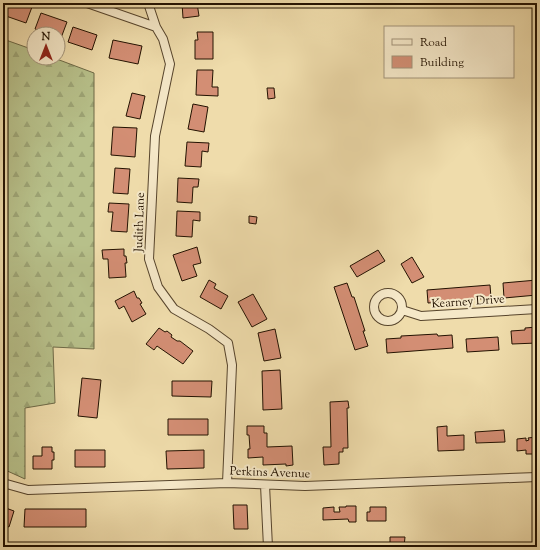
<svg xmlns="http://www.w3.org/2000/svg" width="540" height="550" font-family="'Sorts Mill Goudy',serif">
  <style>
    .forest { fill: url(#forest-firs); stroke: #6d6946 }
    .building { fill: #d38e74; stroke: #231201 }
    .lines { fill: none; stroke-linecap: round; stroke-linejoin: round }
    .street-casing { stroke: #56442c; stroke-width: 10 }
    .street { stroke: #f5e8c8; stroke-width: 8 }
    .labels { text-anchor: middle; stroke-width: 4; stroke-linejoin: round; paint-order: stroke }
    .street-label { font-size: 12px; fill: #231201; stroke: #f5e8c8 }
  </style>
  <defs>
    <pattern id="forest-firs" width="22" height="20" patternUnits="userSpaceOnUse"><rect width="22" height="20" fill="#b7c08a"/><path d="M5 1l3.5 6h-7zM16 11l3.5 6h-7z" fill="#9da475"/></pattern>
  </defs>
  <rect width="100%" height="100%" fill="#efdcab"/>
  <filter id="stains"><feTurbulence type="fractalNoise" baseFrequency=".005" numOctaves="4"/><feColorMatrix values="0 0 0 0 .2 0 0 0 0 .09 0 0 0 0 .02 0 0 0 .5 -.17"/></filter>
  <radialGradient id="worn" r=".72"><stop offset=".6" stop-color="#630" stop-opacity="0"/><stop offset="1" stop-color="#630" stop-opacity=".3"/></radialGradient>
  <!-- forest -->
  <path class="forest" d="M3 39 34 50V58H54L94 73V349L53 347 55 403 25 408V479L3 469Z"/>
  <!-- building -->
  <path class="building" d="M3 3H20L32 7 26 23 3 15Z
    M182 3H197L199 16 183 18Z
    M41 13 67 22 61 38 58 37V34H50L35 29Z
    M73 27 97 35 92 50 68 42Z
    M197 32H213V59H195V40H198Z
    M113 40 142 46 138 64 109 58Z
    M197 70H213L212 87H218V96L196 95Z
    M267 88H274L275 98 268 99Z
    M132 93 145 96 140 119 126 116Z
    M193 104 208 107 204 132 188 129Z
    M113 127 137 128 135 157 111 155Z
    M187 142 209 143 208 152 202 151 201 167 185 166Z
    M115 168 130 169 128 194 113 193Z
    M178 178 199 179 198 187H193L192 203 177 202Z
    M109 203 129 204 127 232 111 231 113 212H108Z
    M177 211 200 212V221L193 220 192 237 176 236Z
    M249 216 257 217 256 224 249 223Z
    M197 247 201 263 193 265 197 276 182 281 173 255Z
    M124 249V256H126L127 263H125L126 277 109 278 108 259H103L102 250Z
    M378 250 385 261 357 277 350 266Z
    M412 257 424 277 412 283 401 264Z
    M209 280 216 284 214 288 228 296 221 309 200 297Z
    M537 280V295L504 298 503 283Z
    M347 283 352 297H354L365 331H363L368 346 355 350 334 287Z
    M490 285 491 298 428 303 427 290Z
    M134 291 137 298H139L142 303 140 304 146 314 132 322 124 306 119 309 115 301Z
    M253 294 267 319 252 327 238 302Z
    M537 327V343L512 344 511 331 525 330V328Z
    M159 328 165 332 167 331 172 335 171 337 177 341H180L193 351 183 364 157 346 154 350 146 344Z
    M275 329 281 358 264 361 258 333Z
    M437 334 438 336 452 335 453 348 387 353 386 339 401 338V336Z
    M498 337 499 350 467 352 466 339Z
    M280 370 282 409 263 410 262 371Z
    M82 378 101 380 97 418 78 416Z
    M172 381H212L211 397 172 396Z
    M348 401 349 408H347L348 448H343V452H339V464L324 465 323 447H331L330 402Z
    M168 419H208V435H168Z
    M247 426H264V433H267V447L292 446 293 465 286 466V464L263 465V457L248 458V449H250L249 435H247Z
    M447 426V436L464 435V450L438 451 437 427Z
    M504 430 505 442 476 443 475 432Z
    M536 437 537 460H533V454H526V450L517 451V439L526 438V441L529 440 528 438Z
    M42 447H52V452H54V460H52V469H33V456H42Z
    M75 450H105V467H75Z
    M204 450V468L167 469 166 451Z
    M233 505H247L248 529H234Z
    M346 506H356V522H349L348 519 323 520V508L334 507V512H340L339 507H346Z
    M3 507 14 511 9 527 3 525Z
    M370 507H386V521H367V512H370Z
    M25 509H86V527H24Z
    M390 537H405L404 547H390Z"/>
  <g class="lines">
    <!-- street casing -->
    <g class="street-casing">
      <path id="street" d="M87 3 156 27
        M148 3 156 27 163 39 170 64 155 136 149 259 158 287 174 309 209 329 228 343 232 365 227 483
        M374 307a14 14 0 1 1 28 0a14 14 0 1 1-28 0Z
        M402 310 421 316 537 309
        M3 483 28 490 227 483 305 486 537 477
        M265 485 268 547"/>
    </g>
    <!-- street -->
    <use href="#street" class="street"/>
  </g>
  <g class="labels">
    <!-- street labels -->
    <g class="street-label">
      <text transform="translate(139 222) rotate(-88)" y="4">Judith Lane</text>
      <text transform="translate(468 301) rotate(-4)" y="4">Kearney Drive</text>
      <text transform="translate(270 472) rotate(2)" y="4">Perkins Avenue</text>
    </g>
  </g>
  <!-- margin -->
  <rect width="540" height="550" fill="none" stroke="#efdcab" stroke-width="16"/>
  <rect x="4" y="4" width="532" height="542" fill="none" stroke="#231201" stroke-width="2"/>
  <rect x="8" y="8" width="524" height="534" fill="none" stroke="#231201"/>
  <!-- legend -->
  <rect x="384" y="26" width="130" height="52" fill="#f5e8c8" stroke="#a19278"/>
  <rect x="392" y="39" width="20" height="6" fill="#f5e8c8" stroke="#a19278"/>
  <text x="420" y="46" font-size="12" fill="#231201">Road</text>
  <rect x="392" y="56" width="20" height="12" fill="#d38e74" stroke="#a19278"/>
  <text x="420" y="66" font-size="12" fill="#231201">Building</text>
  <!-- north arrow -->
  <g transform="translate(46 46)"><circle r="19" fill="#f5e8c8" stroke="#a19278"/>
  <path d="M0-3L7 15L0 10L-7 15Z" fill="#8f2418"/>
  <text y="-6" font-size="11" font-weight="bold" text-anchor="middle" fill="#231201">N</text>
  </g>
  <rect width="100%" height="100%" filter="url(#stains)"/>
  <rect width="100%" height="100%" fill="url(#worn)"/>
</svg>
